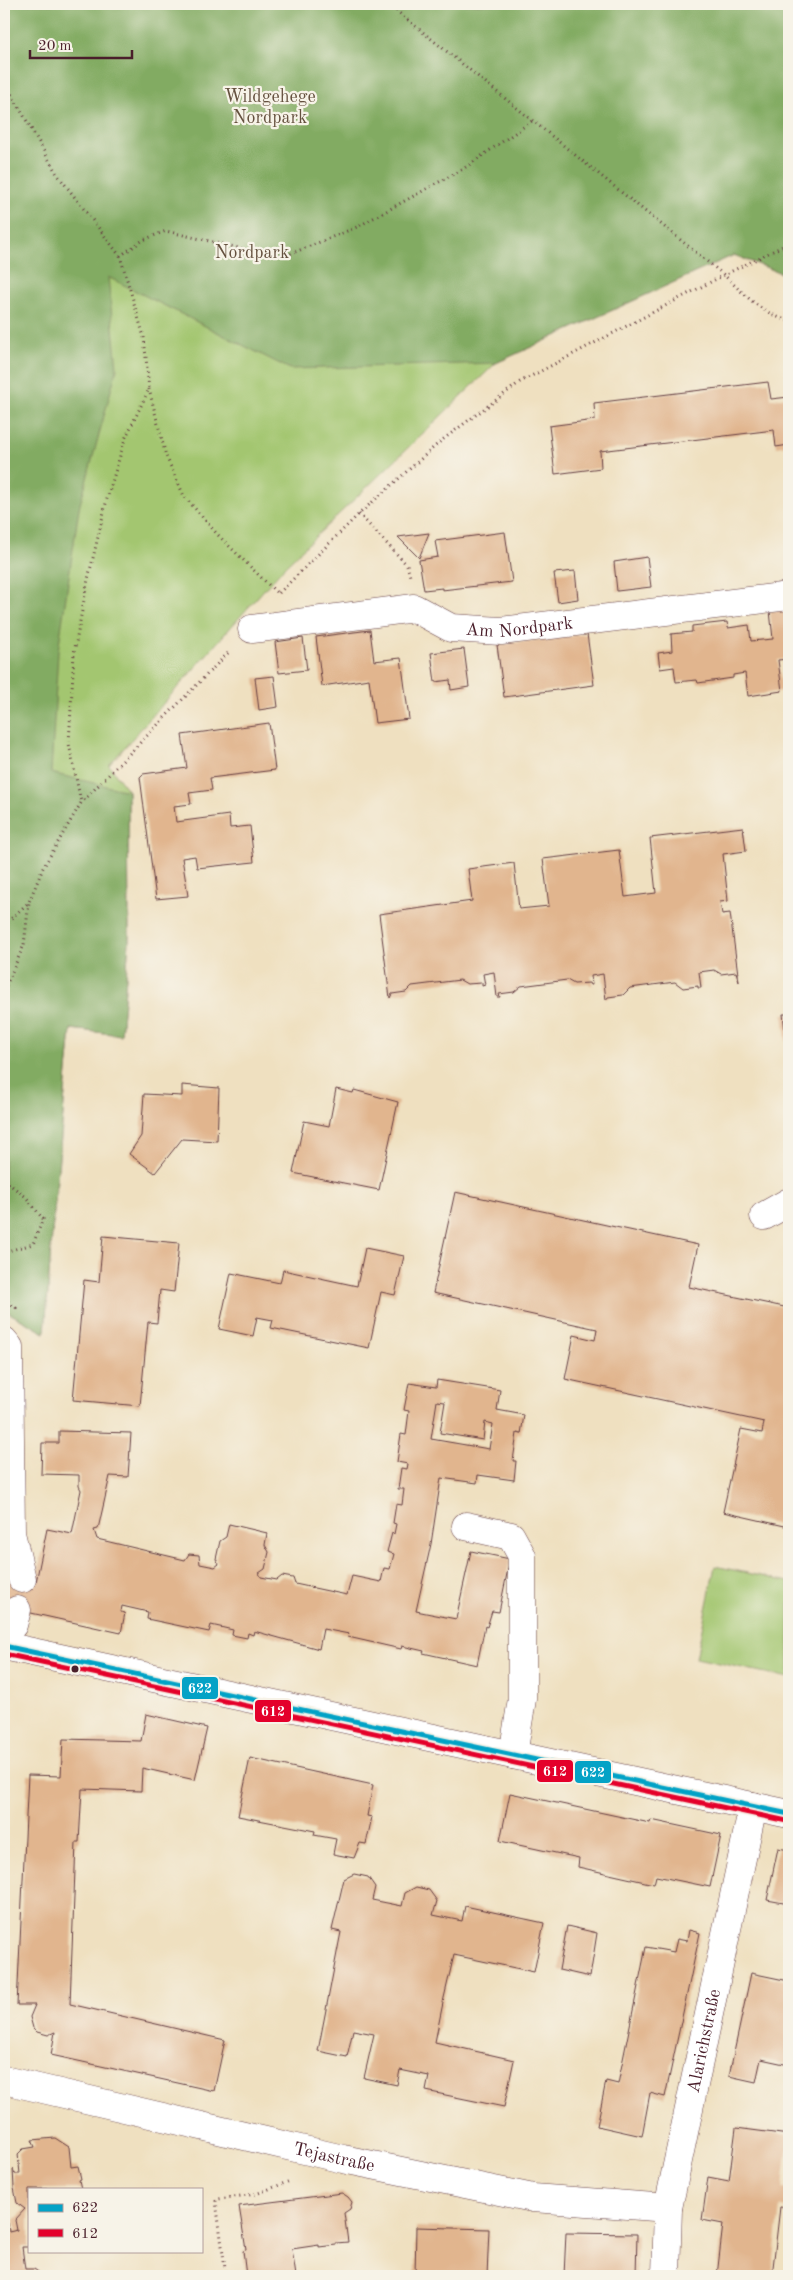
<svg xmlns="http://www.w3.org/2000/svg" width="793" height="2280" font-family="'Old Standard TT',serif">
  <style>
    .green { fill: #a3c66f; stroke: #76724d }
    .forest { fill: #82ab62; stroke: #666546 }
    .building { fill: #e1b58e; fill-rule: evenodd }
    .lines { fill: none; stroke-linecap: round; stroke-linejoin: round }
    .minor-casing { stroke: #633c41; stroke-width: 29 }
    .path { stroke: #633c41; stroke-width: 3; stroke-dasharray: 1 4; stroke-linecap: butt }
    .minor { stroke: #fff; stroke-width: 28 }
    .bus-1-casing { stroke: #f7f3e8; stroke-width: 9 }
    .bus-2-casing { stroke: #f7f3e8; stroke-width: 9 }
    .bus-1 { stroke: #04a2c6; stroke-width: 5 }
    .bus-2 { stroke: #e4002b; stroke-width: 5 }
    .bus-dot { fill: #4a1f2b; stroke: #f7f3e8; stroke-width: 2 }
    .labels { text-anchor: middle; stroke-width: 4.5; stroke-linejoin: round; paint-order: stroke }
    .park-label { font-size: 18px; fill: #65513f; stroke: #f7f3e8 }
    .street-label { font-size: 18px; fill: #4a1f2b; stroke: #f7f3e8 }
    .line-badge { stroke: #f7f3e8; stroke-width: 2 }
    .badge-label { font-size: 14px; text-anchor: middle; font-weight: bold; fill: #fff }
  </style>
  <rect width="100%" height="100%" fill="#f7f3e8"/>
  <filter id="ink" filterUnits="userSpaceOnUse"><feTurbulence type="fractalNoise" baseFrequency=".02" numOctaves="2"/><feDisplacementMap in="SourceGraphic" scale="10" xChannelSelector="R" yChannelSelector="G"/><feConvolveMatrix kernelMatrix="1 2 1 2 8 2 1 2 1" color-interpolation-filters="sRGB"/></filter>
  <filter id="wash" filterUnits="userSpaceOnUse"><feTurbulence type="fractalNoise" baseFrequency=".0096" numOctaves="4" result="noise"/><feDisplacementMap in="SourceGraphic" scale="20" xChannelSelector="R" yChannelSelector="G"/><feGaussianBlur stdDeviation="1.12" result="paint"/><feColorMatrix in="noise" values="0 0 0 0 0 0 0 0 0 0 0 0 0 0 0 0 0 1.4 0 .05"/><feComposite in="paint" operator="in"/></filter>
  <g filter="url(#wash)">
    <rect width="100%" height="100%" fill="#efe0c0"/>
    <!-- green -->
    <path class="green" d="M4 4H789V276L734 255 496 363 285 566 109 765 128 791 129 942 121 1035 71 1029 52 1233 45 1333 4 1310Z
      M715 1566 789 1582V1678L696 1658Z"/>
    <!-- forest -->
    <path class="forest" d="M4 4H789V276L734 255 496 363 290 369 108 277 117 368 79 508 58 651 51 773 128 791 129 942 121 1035 71 1029 52 1233 45 1333 4 1310Z"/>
    <g id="blocks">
      <!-- building -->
      <path class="building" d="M768 382 771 399 789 397V445L776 447 774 430 600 451 601 468 555 474 549 426 595 420 594 403Z
        M505 532 512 582 442 590V588L424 590 419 560 438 557 435 541Z
        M429 533 419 558 398 537Z
        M647 557 651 587 617 591 614 562Z
        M575 571 578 599 558 602 554 573Z
        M789 609V659L778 660 782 691 748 696 745 673 733 675V678L698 683 697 680 676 682 674 667 660 669 658 653 672 651 671 634 692 632V626L727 622 728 628 749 625 751 641 773 639 770 611Z
        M370 630 374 661 401 658 409 719 375 723 369 679 322 686 316 637Z
        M587 634 594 685 504 697 497 645Z
        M303 638 307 670 279 673 275 642Z
        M464 649 469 687 451 690 450 680 435 682 431 653Z
        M274 676 278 707 259 710 255 678Z
        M269 723 275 770 210 778 212 790 189 793 191 804 174 806 176 822 229 815 230 828 250 826 254 862 197 868 195 856 182 858 188 896 156 899 140 777 143 774 187 768 182 735Z
        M743 827 746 851 723 854 728 901 720 902 722 914 730 913 739 982 736 972 721 974 714 970 699 972 701 988H698V986L683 988 675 982 630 988 623 995 608 997 606 1000 603 974 591 976 592 985H590L589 983 574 984 567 980 521 986 514 992 499 994 500 997H497L494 972 483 974 485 985 482 986V983L467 984 460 980 412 986 406 992 392 994 390 998 379 914 472 901 468 869 514 863 519 909 549 906 543 859 619 850 625 897 656 893 650 838Z
        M783 1014H789V1055H788Z
        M182 1085 219 1088 217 1141 182 1139 155 1173 129 1154 141 1136 144 1094 182 1096Z
        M336 1089 353 1093 354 1090 398 1102 379 1190 293 1173 304 1121 329 1126Z
        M455 1192 698 1245 689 1287 789 1308V1527L723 1512 741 1429 762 1433 764 1422 565 1379 574 1335 595 1340 597 1329 433 1293Z
        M103 1236 179 1243 174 1292 160 1290 157 1323 148 1322 140 1406 73 1400 84 1280 99 1282Z
        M365 1248 404 1256 395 1295 381 1292 369 1348 271 1328 273 1320 257 1317 253 1336 219 1329 231 1273 280 1283 283 1270 357 1286Z
        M437 1380 500 1390 497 1410 524 1415 521 1434 517 1433 513 1461H516L514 1480 478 1475 477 1483 441 1478 431 1544 416 1611 456 1619 471 1551 510 1559 499 1612 492 1611 487 1627 485 1626 477 1665 423 1653 424 1651 402 1646 401 1649 348 1637 349 1634 323 1629 319 1649 254 1631 253 1635 248 1633 247 1638 232 1635 233 1630 211 1625 209 1632 147 1619 148 1612 122 1606 121 1612 125 1613 121 1633 4 1607V1575L36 1582 47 1529 72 1534 81 1490 79 1486V1475L41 1474 42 1443H59V1431L131 1433 128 1477 110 1476 98 1529 94 1530 97 1539 185 1560 189 1554 199 1555 200 1564 215 1567 219 1564 216 1559 220 1541 226 1537 229 1524 267 1533 265 1545 269 1552 265 1569 259 1573 261 1577 277 1580 282 1576 293 1578 295 1584 347 1595 352 1576 381 1582 384 1568 390 1569 394 1554 387 1552 392 1533 394 1534 396 1524 393 1523 396 1504 402 1505 404 1489H398L401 1468 407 1469 408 1464 397 1462 401 1434 406 1435 409 1411 404 1410 409 1383 436 1387ZM437 1401 445 1402 440 1433 483 1440 485 1422 493 1424 489 1449 431 1439Z
        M146 1714 207 1728 195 1780 142 1768 141 1791 82 1789 79 1842H76L70 2004 225 2040 214 2091 51 2055 55 2032 48 2035 37 2032 33 2028 30 2017 35 2005H17L28 1775 61 1776 63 1739 141 1741Z
        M250 1758 373 1785 367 1816 372 1817 366 1844 360 1843 354 1858 333 1854 336 1839 314 1835 315 1831 238 1816Z
        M510 1793 650 1823 651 1820 721 1835 710 1887 656 1876 654 1884 578 1867 579 1858 500 1841Z
        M778 1848 789 1850V1904L767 1900Z
        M354 1874 368 1877 375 1887 372 1900 402 1906 405 1893 416 1887 429 1890 437 1901 433 1915 462 1921 465 1906 544 1923 534 1972 454 1955 444 1998 435 2042 514 2060 504 2107 426 2091 429 2076 400 2070 397 2085 364 2078 374 2034 353 2030 347 2057 318 2051 341 1932 332 1930 344 1879Z
        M567 1926 597 1933 590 1977 559 1970Z
        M689 1930 700 1933 665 2097 650 2093 642 2136 597 2126 606 2081 618 2084 646 1947 674 1952 677 1939 687 1941Z
        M751 1973 789 1981V2065L761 2059 756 2082 729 2076Z
        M736 2128 789 2135 783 2188 789 2189V2208L780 2207 772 2276H717L723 2224 702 2220 708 2177 729 2181Z
        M55 2138 69 2147 71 2167 78 2166 81 2179 79 2180 81 2189H29V2247H22L25 2269H34L44 2276H4V2224L8 2223 9 2232 17 2230 15 2220 25 2209 17 2203 14 2188 13 2169 15 2174H20L18 2154 23 2149 35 2147 32 2140Z
        M342 2193 348 2197 352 2202 350 2209 344 2213 348 2242 336 2243V2245L319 2247V2245L292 2249 296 2276H246L243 2251 246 2250 239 2206Z
        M416 2227 489 2229 487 2276H415Z
        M566 2233 637 2234 636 2276H564Z"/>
    </g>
  </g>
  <g filter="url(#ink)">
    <use href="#blocks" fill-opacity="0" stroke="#633c41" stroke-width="1"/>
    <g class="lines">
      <!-- minor casing -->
      <g class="minor-casing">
        <g id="minor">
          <path id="s1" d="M252 629 414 608 451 628 501 631 789 596"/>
          <path d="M764 1216 789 1202"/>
          <path d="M4 1341 9 1347 11 1533 22 1579"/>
          <path d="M466 1526 511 1536 522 1556V1699L513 1755"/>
          <path d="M4 1633 13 1625 17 1610"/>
          <path d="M4 1646 789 1814"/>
          <path id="s2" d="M4 2080 343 2159 533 2198 668 2208"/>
          <path id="s3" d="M666 2276 668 2208 753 1806"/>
        </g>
      </g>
      <!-- path -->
      <path class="path" d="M388 4 724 275C745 295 761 313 789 321
        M4 81 57 174 120 256 144 337 149 389 125 439 107 499 88 579 74 653 69 744 81 802
        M120 256 143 240 166 231 265 254H290L357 227 463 169 532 121
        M149 389 166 456 184 496 218 535 278 594
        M359 514 407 565 410 576
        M279 593 359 514 441 441 520 382 724 275 789 243
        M4 925 29 902 43 868 81 803 230 651
        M4 990 24 945 29 902
        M4 1180 26 1197 43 1219 33 1244 4 1252
        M4 1298 16 1308 14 1311
        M226 2276 216 2201 218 2199 256 2194 290 2181"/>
      <!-- minor -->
      <use href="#minor" class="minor"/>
      <!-- bus-1 casing -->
      <g class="bus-1-casing">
        <path id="bus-1" d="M4 1646 789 1814"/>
      </g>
      <!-- bus-2 casing -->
      <g class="bus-2-casing">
        <path id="bus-2" d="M4 1654 787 1821"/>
      </g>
      <!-- bus-1 -->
      <use href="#bus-1" class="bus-1"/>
      <!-- bus-2 -->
      <use href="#bus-2" class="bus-2"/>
    </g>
  </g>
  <!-- markers -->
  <circle class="bus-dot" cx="75" cy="1669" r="4.5"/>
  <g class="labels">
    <!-- park labels -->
    <g class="park-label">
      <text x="270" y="102">Wildgehege<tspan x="270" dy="21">Nordpark</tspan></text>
      <text x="252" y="258">Nordpark</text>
    </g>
    <!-- street labels -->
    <g class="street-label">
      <text dy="6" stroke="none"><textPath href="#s1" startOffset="274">Am Nordpark</textPath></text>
      <text dy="6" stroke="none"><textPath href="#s3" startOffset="239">Alarichstraße</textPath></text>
      <text dy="6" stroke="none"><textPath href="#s2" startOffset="339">Tejastraße</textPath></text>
    </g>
  </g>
  <g class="line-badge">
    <rect x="181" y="1676" width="38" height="24" rx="5" fill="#04a2c6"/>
    <rect x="254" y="1699" width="38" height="24" rx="5" fill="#e4002b"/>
    <rect x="536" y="1759" width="38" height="24" rx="5" fill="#e4002b"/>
    <rect x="574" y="1760" width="38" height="24" rx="5" fill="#04a2c6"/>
  </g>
  <g class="badge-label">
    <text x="200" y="1693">622</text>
    <text x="273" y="1716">612</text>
    <text x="555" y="1776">612</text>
    <text x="593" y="1777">622</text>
  </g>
  <!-- margin -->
  <rect width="793" height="2280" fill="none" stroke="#f7f3e8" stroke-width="20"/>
  <!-- legend -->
  <rect x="28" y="2188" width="175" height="65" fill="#f7f3e8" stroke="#b29e9c"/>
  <rect x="38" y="2204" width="25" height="8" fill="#04a2c6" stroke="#b29e9c"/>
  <text x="72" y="2212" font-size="15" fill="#4a1f2b">622</text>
  <rect x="38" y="2229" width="25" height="8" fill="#e4002b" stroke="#b29e9c"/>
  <text x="72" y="2238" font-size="15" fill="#4a1f2b">612</text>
  <!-- scale -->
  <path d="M30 50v8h102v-8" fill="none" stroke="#4a1f2b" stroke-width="2.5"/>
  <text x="38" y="50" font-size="15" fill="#4a1f2b" stroke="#f7f3e8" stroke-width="4" paint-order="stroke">20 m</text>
</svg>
